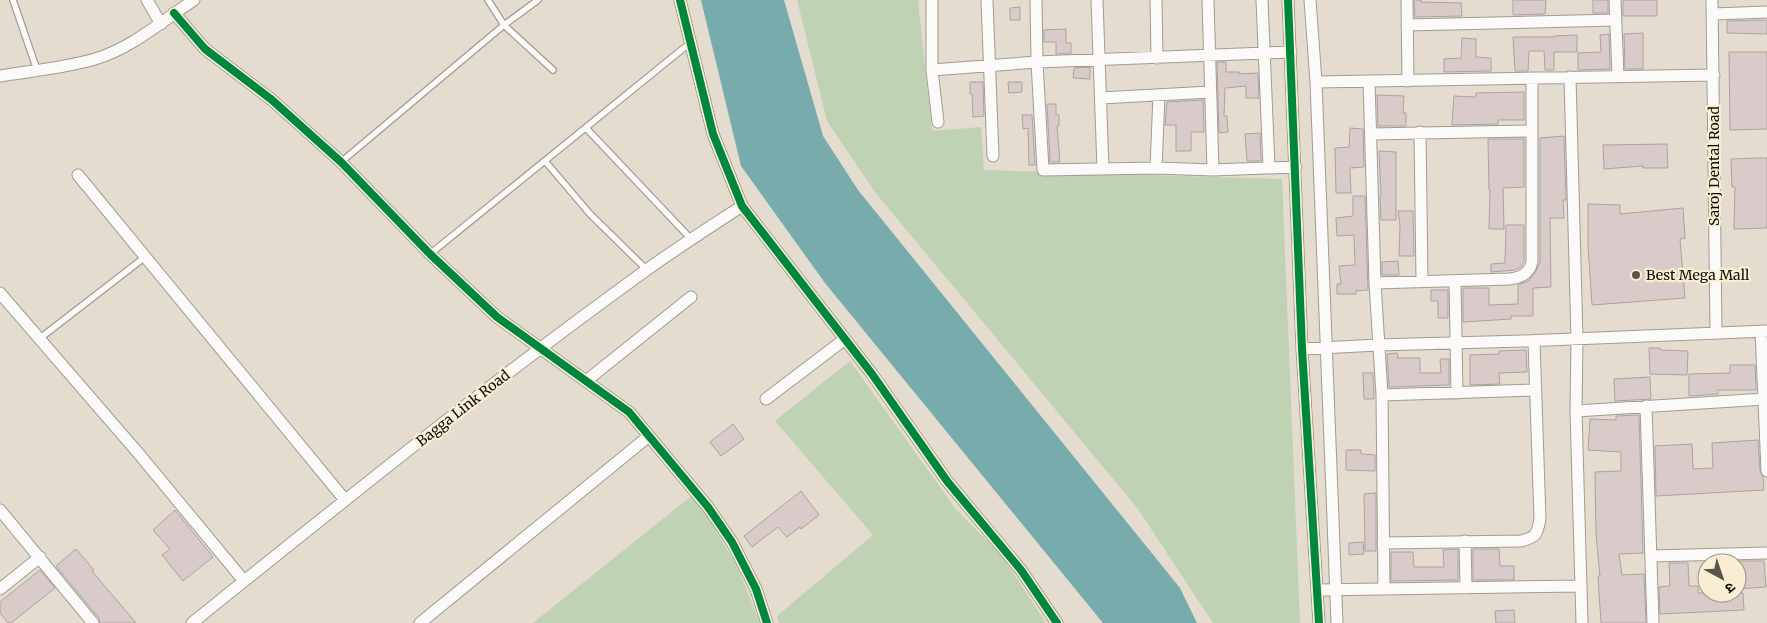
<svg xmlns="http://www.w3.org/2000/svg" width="1767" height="623" font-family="Merriweather,'Noto Sans Devanagari',serif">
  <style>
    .green { fill: #bfd2b4 }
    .water { fill: #77abac }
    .building { fill: #d9cbca; stroke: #aba39f }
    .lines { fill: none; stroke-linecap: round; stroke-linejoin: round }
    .service-casing { stroke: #a19c91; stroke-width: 8 }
    .minor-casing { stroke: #a19c91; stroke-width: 13 }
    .service { stroke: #fbfaf8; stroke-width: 5.5 }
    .minor { stroke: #fbfaf8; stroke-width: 11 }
    .cycleway-casing { stroke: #f9edd4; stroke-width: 11 }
    .cycleway { stroke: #00873e; stroke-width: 8 }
    .poi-dot { fill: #5a554c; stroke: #f9edd4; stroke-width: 2 }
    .labels { text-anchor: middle; stroke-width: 4.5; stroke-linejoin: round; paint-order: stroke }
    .street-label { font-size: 14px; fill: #100c05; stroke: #f9edd4 }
    .poi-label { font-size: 14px; fill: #100c05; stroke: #f9edd4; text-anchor: start }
  </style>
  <rect width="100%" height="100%" fill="#e3dccf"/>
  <!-- green -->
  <path class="green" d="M797 0H918L932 131 981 127 984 170 1282 179 1300 623H1213L1138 509 875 192 827 121Z
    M850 361 955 508 1002 556 1046 623H779L777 616 873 535 775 421Z
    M694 494 737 566 760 623H533Z"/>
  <!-- water -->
  <path class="water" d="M701 0H784L823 136 858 190 1180 588 1197 623H1103L825 283 741 166Z"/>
  <!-- building -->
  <path class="building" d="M1414 0H1421V2L1461 3 1462 16 1415 17Z
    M1513 0H1546L1545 14 1513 15Z
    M1593 0H1608V13H1593Z
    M1623 0H1657V16H1623Z
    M1020 7V20H1010V8Z
    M1767 20V34L1727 33V21Z
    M1066 29V43H1071V53L1056 54V42H1044V30Z
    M1643 33V69H1625L1624 34Z
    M1609 34 1610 69 1578 70V53L1601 52 1600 35Z
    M1577 35V52H1554V70H1545L1544 51H1529L1528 71H1515L1513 37H1554V36Z
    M1462 38 1476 39V57L1491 58V71L1444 72V59L1461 58Z
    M1729 52H1767V129L1730 130Z
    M1217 62H1226V72H1239V74L1258 73 1259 98H1246V86L1225 88 1224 116H1227L1228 132 1219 133Z
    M1090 67V79L1073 78 1074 68Z
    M970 82H983L984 116 973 117 972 94H970Z
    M1008 82H1022V92L1009 93Z
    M1524 92V120H1498V124L1452 125 1454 96 1476 97V93Z
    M1377 95 1404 96 1403 113H1406V126H1378Z
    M1203 100 1204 132H1191V151H1176V125H1165L1167 102Z
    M1047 104H1056V115H1059V126H1057L1060 162H1050Z
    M1022 115H1032L1035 165H1029L1028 128 1023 129Z
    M1350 128 1363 129 1364 167 1350 168 1351 193H1336L1335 148 1349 147Z
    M1260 133 1261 161H1247L1245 134Z
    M1564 136 1566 200H1563L1564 218H1550L1551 287 1533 288V316H1511V319L1463 322V288H1489V305L1518 304V285L1528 281 1535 273 1540 262V138Z
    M1488 139H1524V187L1503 188 1504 229H1489L1490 190H1489Z
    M1667 144 1668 168H1643V166L1604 169 1603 145Z
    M1379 151 1396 152V220H1381L1380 196H1381Z
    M1757 158H1767V228L1734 229 1735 187H1732L1731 159Z
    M1353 196H1365L1368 290 1356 291V294H1337V284H1341L1339 266 1355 265 1354 235 1337 236 1336 218 1353 216Z
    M1588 204 1620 205V214L1683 208 1685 238 1680 239 1685 298 1592 305 1588 246Z
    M1398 211H1413L1414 256H1399L1400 225Z
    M1506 225H1524V261L1521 267 1515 270 1491 272V264L1505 263Z
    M1398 261 1399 275H1382V262Z
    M1431 290H1448V318H1438V301H1431Z
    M1649 348H1660V350L1688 351 1687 375 1650 374Z
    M1526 350 1527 372 1499 373 1500 384 1470 385V355L1499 354V351Z
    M1397 353 1398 358H1420V373H1441L1440 359H1449V385L1389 387 1387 354Z
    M1730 365H1755L1756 390H1718V394L1689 396V374L1730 373Z
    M1363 373H1373L1374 399H1364Z
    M1650 377 1651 399 1615 401 1614 379Z
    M1639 415 1643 553 1619 554 1622 575 1644 574 1646 623H1601L1598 576H1600L1596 534 1595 472 1621 471V452L1588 450 1590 419 1616 420V416Z
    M733 424 744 439 721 456 710 442Z
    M1758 440 1760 471 1763 477 1764 490 1656 496 1655 446 1692 444 1693 469 1713 468 1712 443Z
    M1346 450H1361V454L1375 455V471L1346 470Z
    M801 491 819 515 801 529 800 527 787 537 778 527 752 547 744 536Z
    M1376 493V551H1365L1364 494Z
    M175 510 213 557 183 581 162 555 170 549 153 530Z
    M1363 542 1364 554 1349 555V543Z
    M76 549 94 570 92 571 136 623H100L99 618 56 566Z
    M1458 549V580L1391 581V552H1413L1414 567H1444L1443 550Z
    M1473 549H1499L1500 566H1514V580H1473Z
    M1737 561H1764L1766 587 1737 589Z
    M1669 563H1688L1689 586H1698V593H1743L1744 610 1660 614 1659 587 1670 586Z
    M40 570 55 588 11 623H8L0 613V602Z
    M1514 610 1515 623H1496L1495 611Z"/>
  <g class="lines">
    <!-- service casing -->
    <g class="service-casing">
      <path id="service" d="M13 0 37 70
        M488 0 504 25 553 70
        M586 128 692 240
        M545 161 590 214 647 270
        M341 162 504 25 538 0
        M430 254 690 43
        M39 339 145 257"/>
    </g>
    <!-- minor casing -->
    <g class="minor-casing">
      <path id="minor" d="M147 0 161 24
        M680 0 713 134 742 206 872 374 947 481 1021 570 1057 623
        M932 0V70L938 122
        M987 0 993 156
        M1036 0 1037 62 1043 170 1156 168 1213 170 1296 167
        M1097 0 1103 169
        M1156 0 1157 58
        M1208 0 1213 170
        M1262 0 1269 167
        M1288 0 1302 349 1319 623
        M1310 0 1316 82 1337 623
        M1407 0 1408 81
        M1615 0 1618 76
        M1712 0 1716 332
        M174 13 205 49 272 100 341 162 430 254 497 317 629 412 708 507 732 542 756 589 767 623
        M1713 14 1767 12
        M1407 25 1615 20
        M932 70 1037 62 1291 52
        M0 76C31 71 64 68 95 59 132 48 162 21 194 0
        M1570 77 1577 339 1576 411 1582 623
        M1369 81 1375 283 1382 395 1384 589
        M1316 82 1714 75
        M1101 98 1210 92
        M1420 132 1422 281
        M1371 134 1532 131
        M1156 168 1159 95
        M78 175 345 500
        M1455 281 1457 393
        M1375 283 1509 279C1521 278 1529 274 1532 262V78
        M0 293 139 454 244 581
        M1761 331 1767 471
        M1302 349 1378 345 1523 341 1767 331
        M586 381 691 297
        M1382 395 1535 390
        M766 399 845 339
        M1646 406 1653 623
        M1576 411 1765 399
        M0 510 93 623
        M1465 541 1466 588
        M1383 543 1521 541C1537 537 1537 534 1540 519L1534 341
        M1651 556 1767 553
        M0 589 40 557
        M1317 590 1581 586
        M192 623C341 503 490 383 645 271 677 248 710 227 742 206
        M420 623 649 436"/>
    </g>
    <!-- service -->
    <use href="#service" class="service"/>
    <!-- minor -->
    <use href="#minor" class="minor"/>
    <!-- cycleway casing -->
    <g class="cycleway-casing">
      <path id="cycleway" d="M680 0 713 134 742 206 872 374 947 481 1021 570 1057 623
        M1288 0 1302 349 1319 623
        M174 13 205 49 272 100 341 162 430 254 497 317 629 412 708 507 732 542 756 589 767 623"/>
    </g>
    <!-- cycleway -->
    <use href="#cycleway" class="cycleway"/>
  </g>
  <!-- markers -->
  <circle class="poi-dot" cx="1636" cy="275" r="5"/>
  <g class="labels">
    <!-- street labels -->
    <g class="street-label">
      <text transform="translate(1714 166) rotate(-90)" y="5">Saroj Dental Road</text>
      <text transform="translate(463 408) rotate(-38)" y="5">Bagga Link Road</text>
    </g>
    <!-- poi labels -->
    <g class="poi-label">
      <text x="1646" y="280">Best Mega Mall</text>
    </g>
  </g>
  <!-- north arrow -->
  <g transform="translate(1722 578) rotate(140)"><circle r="24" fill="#f9edd4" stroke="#9c9381"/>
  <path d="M0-4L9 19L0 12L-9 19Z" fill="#5a554c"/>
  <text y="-8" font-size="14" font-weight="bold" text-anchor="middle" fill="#100c05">उ</text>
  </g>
</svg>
